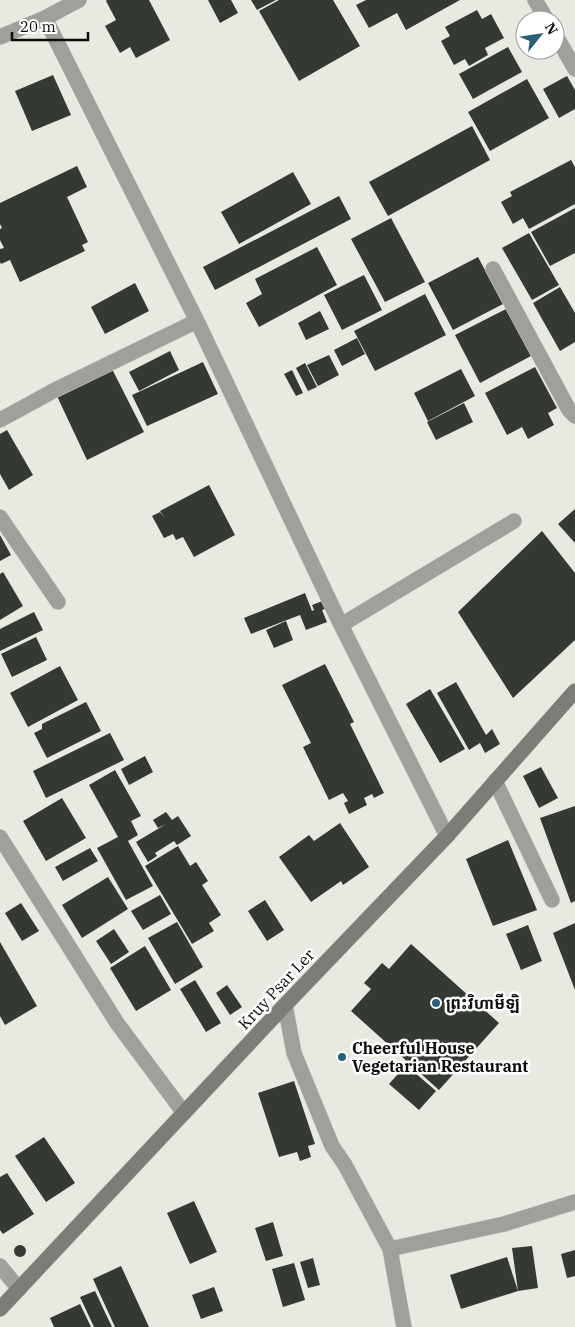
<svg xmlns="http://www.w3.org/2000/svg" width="575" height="1327" font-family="'IBM Plex Serif','Noto Sans Khmer',serif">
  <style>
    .building { fill: #353934 }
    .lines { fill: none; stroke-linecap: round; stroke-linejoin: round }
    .lane-casing { stroke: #c5c6bf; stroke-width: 16 }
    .street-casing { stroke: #c5c6bf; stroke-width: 16 }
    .secondary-casing { stroke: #c5c6bf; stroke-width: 16 }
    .lane { stroke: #a09f9c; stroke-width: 15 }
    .street { stroke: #a09f9c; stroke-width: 15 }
    .secondary { stroke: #7e7c77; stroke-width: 15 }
    .poi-dot { fill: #29607a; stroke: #fff; stroke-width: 2 }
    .labels { text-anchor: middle; stroke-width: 5; stroke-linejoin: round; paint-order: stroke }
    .street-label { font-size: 16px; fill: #0c0d0a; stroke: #fff }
    .poi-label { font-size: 16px; font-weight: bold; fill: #0c0d0a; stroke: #fff; text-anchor: start }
  </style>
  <rect width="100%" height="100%" fill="#e8e9e1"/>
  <!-- building -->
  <path class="building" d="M107 0H149L170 40 136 58 130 47 120 53 105 26 116 20 106 1Z
    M208 0H231L238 13 220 23Z
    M251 0H276L257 10Z
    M279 0H333L360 46 299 81 259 11Z
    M366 0H460L406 30 397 13 369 28 356 5Z
    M477 10 482 19 491 14 504 38 485 48 488 55 469 66 465 59 454 65 441 41 450 36 445 27Z
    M508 47 522 72 473 99 459 74Z
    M53 75 71 115 32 131 15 91Z
    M567 76 575 90V109L559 118 543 89Z
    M527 79 549 118 490 151 468 112Z
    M472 126 490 160 388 216 369 182Z
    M571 160 575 167V204L529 229 523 218 513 224 501 202 512 196 510 192Z
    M77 166 87 187 67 197 88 242 82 245 85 251 20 282 10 260 1 264 0 262V249L4 248 0 240V229L2 228 0 224V203Z
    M293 172 311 204 239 244 221 212Z
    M339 196 351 219 215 290 203 267Z
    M575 208V253L550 266 531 232Z
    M391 218 425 282 385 302 351 239Z
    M529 233 559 285 532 300 502 248Z
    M317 247 337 285 259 327 246 303 262 294 255 279Z
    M478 257 503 304 453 330 428 283Z
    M364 275 382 310 342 330 324 295Z
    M135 283 149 311 105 334 91 307Z
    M560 287 575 313V342L560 351 533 303Z
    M425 294 446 335 375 371 354 331Z
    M506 309 531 356 480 383 455 335Z
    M320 311 329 329 306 340 298 323Z
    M357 338 365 354 342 366 334 350Z
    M170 351 179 370 139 391 129 372Z
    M329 355 339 375 318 386 307 365Z
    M203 362 218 394 147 426 132 395Z
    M305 363 317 387 308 391 296 368Z
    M111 367 144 432 87 460 56 394Z
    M535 367 557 408 548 413 554 425 528 439 522 427 507 435 485 393Z
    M461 369 475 396 428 421 414 393Z
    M292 370 303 393 296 396 284 374Z
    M464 403 473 422 436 440 427 422Z
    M7 430 33 475 9 490 0 474V434Z
    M209 485 235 535 194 557 183 537 176 540 173 534 164 538 152 516 160 512 165 518 160 511Z
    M575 509V543L558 524Z
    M542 531 575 573V640L513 698 458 612Z
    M0 535 11 555 0 561Z
    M3 572 23 606 0 620V574Z
    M305 593 312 611 314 610 312 605 325 600 329 608 322 610 327 622 306 630 300 615 251 634 244 618Z
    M34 612 43 630 0 651V629Z
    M286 621 293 640 274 648 266 630Z
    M36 637 47 660 12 677 1 654Z
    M325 664 354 722 350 724 384 793 374 798 372 794 364 798 367 805 349 814 344 803 348 801 343 793 329 800 303 747 311 743 282 685Z
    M60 666 78 700 28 727 10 693Z
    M456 682 486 735 492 729 500 744 485 753 480 743 469 750 437 693Z
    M430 689 465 749 440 763 406 704Z
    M86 702 101 731 47 758 34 733 42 729V724Z
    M110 733 124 760 46 798 33 771Z
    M145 756 153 772 129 785 121 769Z
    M541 767 558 798 539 808 523 776Z
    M115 770 141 816 131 821 138 835 128 841 153 886 126 900 97 848 118 837 89 785Z
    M62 798 86 838 46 861 23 821Z
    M575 806V901L571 903 540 818Z
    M166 812 172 820 178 816 191 836 177 845 174 841 155 853 157 856 148 862 136 842 166 824 158 828 153 820Z
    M340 823 369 867 343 885 341 881 311 902 279 857 309 835 314 841Z
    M508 840 537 910 493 926 466 859Z
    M178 846 190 866 196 862 208 881 202 885 221 915 209 923 214 931 192 944 145 866Z
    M90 848 98 861 63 881 55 867Z
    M108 877 128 909 82 938 62 905Z
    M160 895 171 914 143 930 131 911Z
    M265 900 284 930 267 941 248 911Z
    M21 903 39 931 22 941 5 913Z
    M177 922 203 967 175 984 148 938Z
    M575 923V990L553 933Z
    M528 925 542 961 521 970 506 934Z
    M114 929 129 952 111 964 96 941Z
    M0 942 37 1006 5 1025 0 1016Z
    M411 944 499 1023 439 1090 351 1011 371 989 364 983 382 963 389 969Z
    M145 946 171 990 136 1011 110 968Z
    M195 980 221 1023 206 1032 180 989Z
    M227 985 242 1007 230 1015 216 993Z
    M406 1065 436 1091 419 1110 389 1084Z
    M294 1081 315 1144 308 1146 311 1157 300 1161 297 1152 279 1157 258 1093Z
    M44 1137 75 1183 46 1202 15 1156Z
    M7 1173 34 1214 3 1234 0 1230V1177Z
    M194 1201 217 1252 190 1264 167 1213Z
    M273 1222 283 1256 266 1261 255 1228Z
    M14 1251a6 6 0 1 1 12 0a6 6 0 1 1-12 0Z
    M532 1246 538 1288 518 1291 512 1248Z
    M575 1250V1276L567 1278 561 1254Z
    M507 1257 518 1291 461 1309 450 1275Z
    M313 1258 320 1285 308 1288 300 1262Z
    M294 1263 305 1300 283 1307 272 1269Z
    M121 1266 149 1327H115L93 1279Z
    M214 1287 223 1311 201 1319 192 1295Z
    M95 1291 112 1327H94L80 1297Z
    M80 1304 91 1327H54L50 1318Z"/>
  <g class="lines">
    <!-- lane casing -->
    <g class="lane-casing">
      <path id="lane" d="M495 781 552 900"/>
    </g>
    <!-- street casing -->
    <g class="street-casing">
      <path id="street" d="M535 0 547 20
        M45 18 197 321 341 625 447 836
        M555 34 575 69
        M0 37 45 18 79 0
        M493 269 569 410 575 416
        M0 420 55 390 197 321
        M0 517 58 602
        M341 625 514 521
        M0 837 117 1023 184 1113
        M285 1005 294 1053 332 1146 345 1165 390 1249 404 1327
        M390 1249 504 1224 575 1202
        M0 1266 19 1289"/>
    </g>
    <!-- secondary casing -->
    <g class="secondary-casing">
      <path id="secondary" d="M0 1309 285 1005 447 836 575 691"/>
    </g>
    <!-- lane -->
    <use href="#lane" class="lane"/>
    <!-- street -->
    <use href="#street" class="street"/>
    <!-- secondary -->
    <use href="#secondary" class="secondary"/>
  </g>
  <!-- markers -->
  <g class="poi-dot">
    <circle cx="436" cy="1003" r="5"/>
    <circle cx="342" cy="1057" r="5"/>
  </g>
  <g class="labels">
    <!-- street labels -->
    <g class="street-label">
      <text transform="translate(276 989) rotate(-47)" y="6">Kruy Psar Ler</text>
    </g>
    <!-- poi labels -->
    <g class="poi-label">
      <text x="446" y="1009">ព្រះវិហាមីឡិ</text>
      <text x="352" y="1054">Cheerful House<tspan x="352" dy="18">Vegetarian Restaurant</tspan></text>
    </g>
  </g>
  <!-- north arrow -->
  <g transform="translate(540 35) rotate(60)"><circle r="24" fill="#ffffff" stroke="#9e9e9d"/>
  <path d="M0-4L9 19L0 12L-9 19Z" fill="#29607a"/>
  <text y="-8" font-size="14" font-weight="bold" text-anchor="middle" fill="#0c0d0a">N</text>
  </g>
  <!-- scale -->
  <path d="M12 32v8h76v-8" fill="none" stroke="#0c0d0a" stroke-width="2.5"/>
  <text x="20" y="32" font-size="15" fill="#0c0d0a" stroke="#ffffff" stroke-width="4" paint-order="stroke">20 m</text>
</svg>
